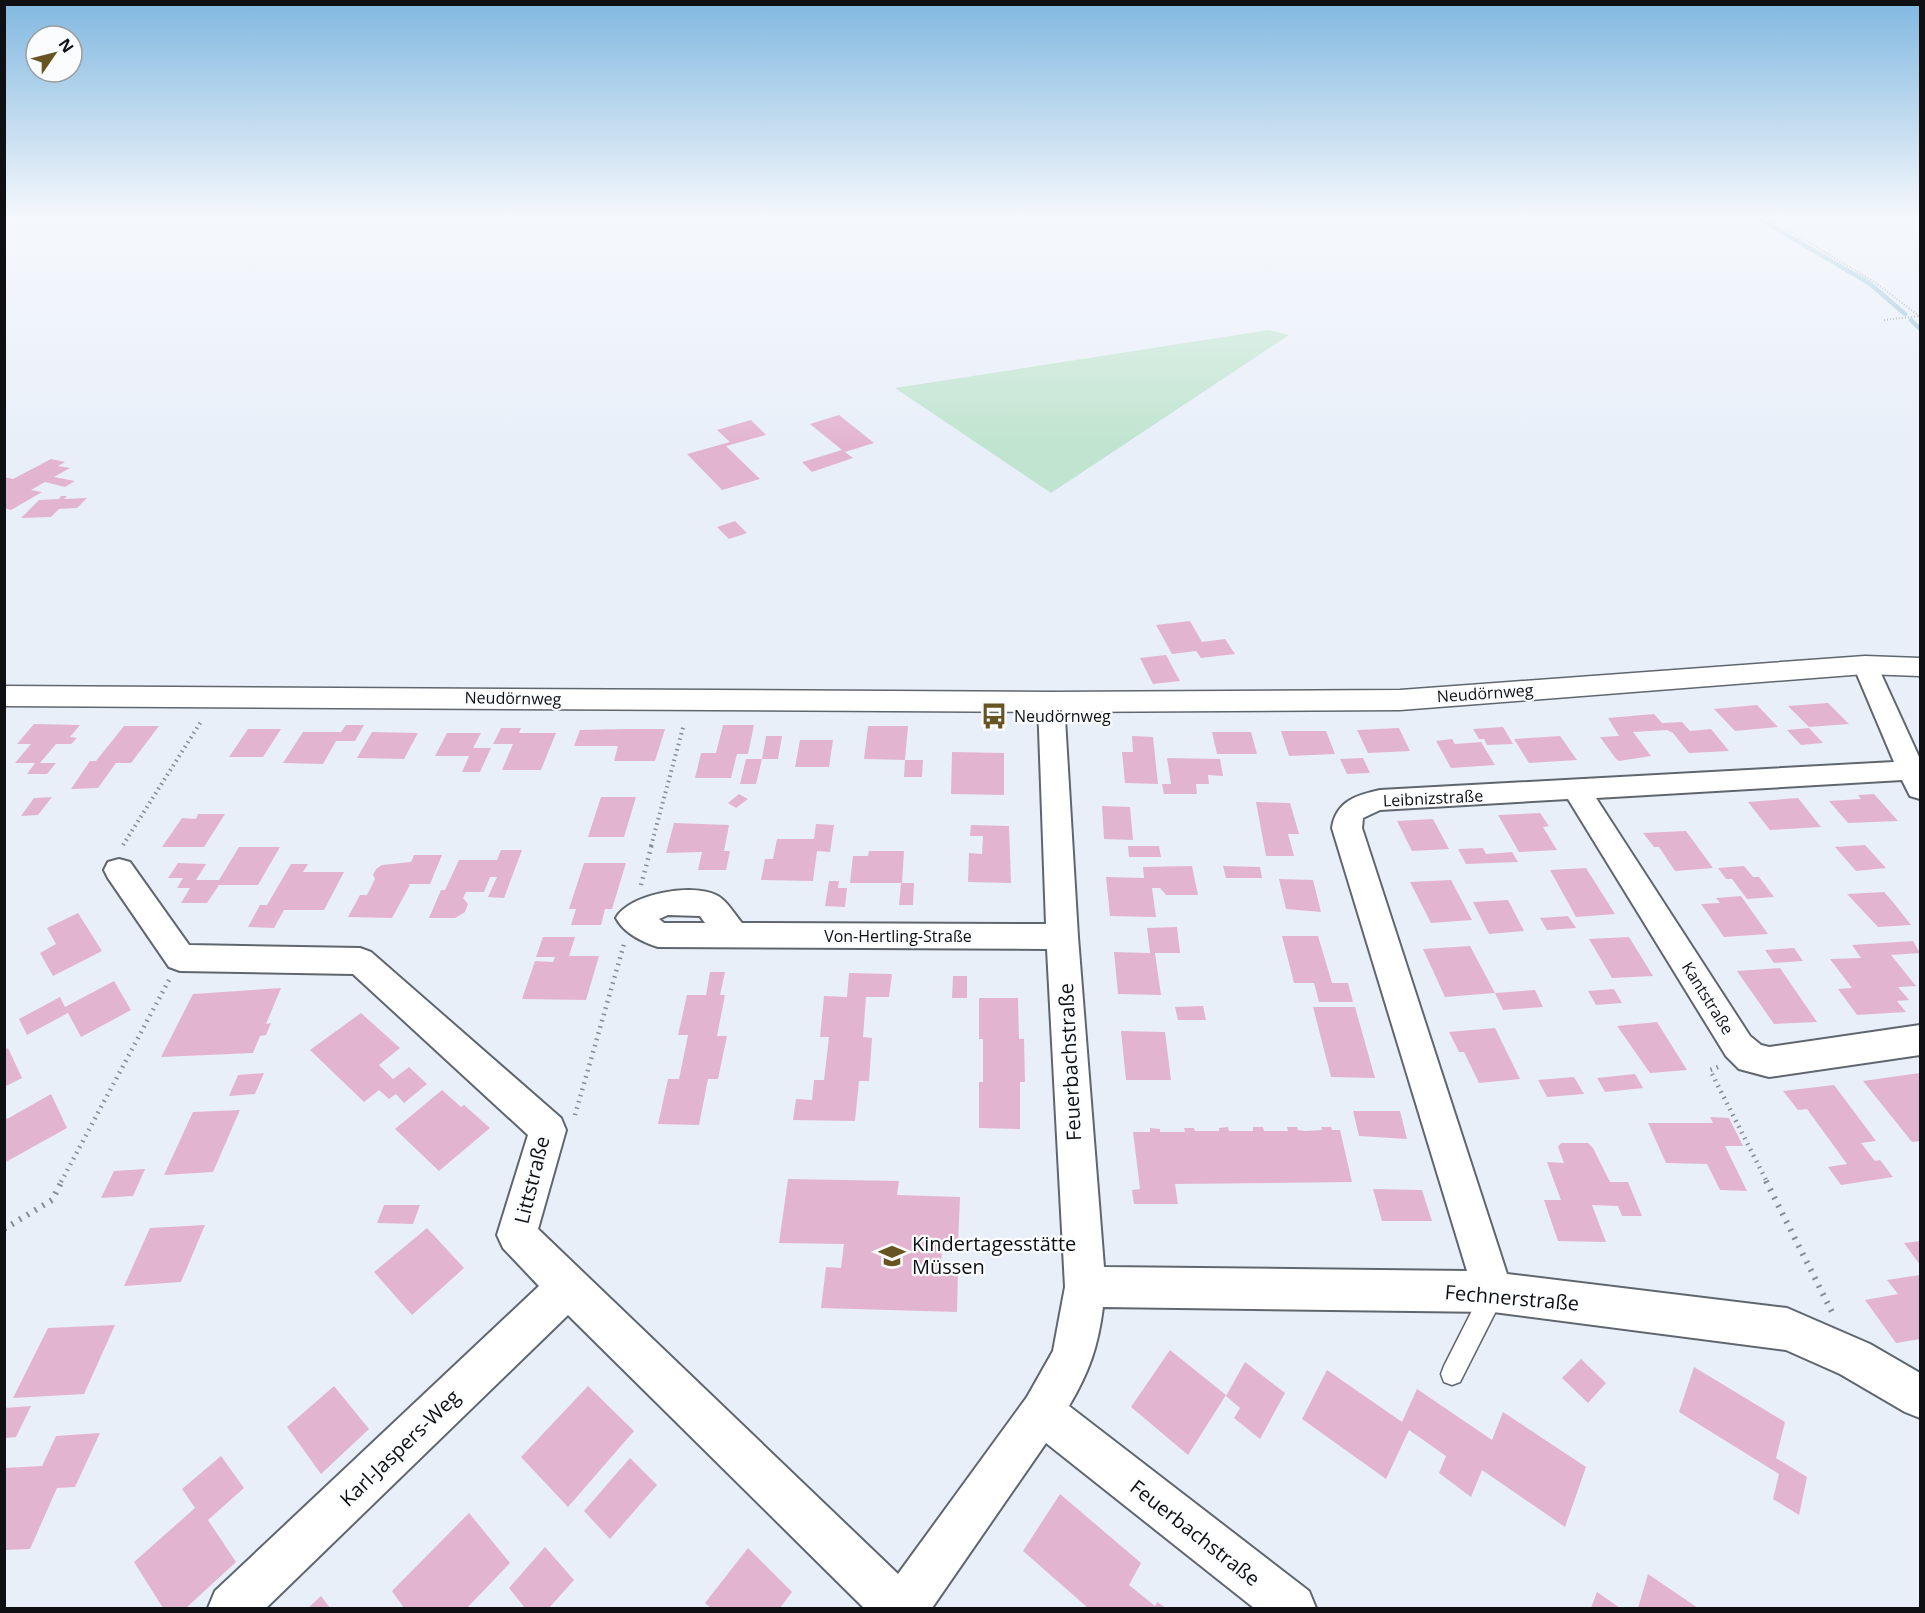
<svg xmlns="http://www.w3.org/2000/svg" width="1925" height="1613" font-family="'Open Sans',sans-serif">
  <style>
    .green { fill: #c0e4cf }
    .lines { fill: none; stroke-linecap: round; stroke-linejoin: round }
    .stream { stroke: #88bdd3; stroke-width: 4.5 }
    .building { fill: #e3b4d0 }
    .service-casing { stroke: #60666e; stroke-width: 3 }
    .minor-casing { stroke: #60666e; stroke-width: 4 }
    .tertiary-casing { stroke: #60666e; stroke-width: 3 }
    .path-far3 { stroke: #888c93; stroke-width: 2; stroke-dasharray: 1 2; stroke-linecap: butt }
    .path-far2 { stroke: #888c93; stroke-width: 4; stroke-dasharray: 1.5 4; stroke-linecap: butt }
    .path-far1 { stroke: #888c93; stroke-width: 4.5; stroke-dasharray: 1.5 5; stroke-linecap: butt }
    .path { stroke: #888c93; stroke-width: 6; stroke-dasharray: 2 7; stroke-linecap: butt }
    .service { fill: #fff; fill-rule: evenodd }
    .minor { fill: #fff; fill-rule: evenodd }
    .tertiary { fill: #fff; fill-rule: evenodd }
    .labels { text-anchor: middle; stroke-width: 4.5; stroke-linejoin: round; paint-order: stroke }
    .street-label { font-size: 16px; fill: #0e1013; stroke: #fafcfe }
    .poi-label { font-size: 16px; fill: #0e1013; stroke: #fafcfe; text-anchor: start }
    .near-street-label { font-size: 20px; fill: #0e1013; stroke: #fafcfe }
    .near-poi-label { font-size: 20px; fill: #0e1013; stroke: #fafcfe; text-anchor: start }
  </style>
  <rect width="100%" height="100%" fill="#e9eff9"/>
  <!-- green -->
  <path class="green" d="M1269 330 1289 335 1051 493 895 388Z"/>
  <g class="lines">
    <!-- stream -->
    <path class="stream" d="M1760 219 1869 283 1905 314
      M1911 320 1920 329"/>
  </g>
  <!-- building -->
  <path class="building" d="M839 415 874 443 845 452 853 458 812 472 802 462 842 450 810 424Z
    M751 420 766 435 726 446 760 479 722 490 687 454 730 442 717 430Z
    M51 459 65 462 58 466 70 468 54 477 75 481 65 487 45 482 31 490 42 492 11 510 4 508V477L13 479Z
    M61 496H67L64 499 87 498 77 508 59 509 51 517 21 518 39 500 59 499Z
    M735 521 747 533 729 539 717 527Z
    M1190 621 1202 642 1225 639 1235 654 1201 658 1196 651 1172 654 1156 625Z
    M1166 655 1180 681 1153 684 1140 658Z
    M1828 703 1849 724 1809 727 1788 706Z
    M1757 705 1778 727 1735 731 1714 709Z
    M1654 714 1662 723 1682 722 1690 731 1711 729 1729 751 1689 753 1673 733 1667 730 1633 732 1651 756 1619 761 1616 759 1600 737 1619 736 1608 718Z
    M34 724 80 725 70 737 77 738 71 744H56L40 763H56L47 774H27L35 763H15L31 744H17Z
    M346 725H364L355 741H336L323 764 283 763 303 732H341Z
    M723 725H754L748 754H737L731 778H695L701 753H716Z
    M124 726H159L131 763H116L98 788 71 789 90 761H96Z
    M868 726H908L905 760H923L922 777H904L905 760 864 759Z
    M1503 727 1513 744 1487 745 1484 739H1479L1473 729Z
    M501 728H521L519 733H556L541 770H502L513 744H493Z
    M1399 728 1410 751 1368 753 1357 730Z
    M1809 728 1823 743 1801 745 1787 730Z
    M248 729H281L263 757H229Z
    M624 729H665L655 761H614L618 746H574L580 730Z
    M1281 731H1326L1335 754 1289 756Z
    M372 732 418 733 404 759 357 758Z
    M1212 732H1251L1257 754H1217Z
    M447 733H481L473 748H491L480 772H462L469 756H435Z
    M766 736H782L778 759H762L756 784H740L746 759H762Z
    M1132 736 1153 737 1158 784 1125 783 1122 752H1133Z
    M1560 736 1577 760 1529 763 1514 739Z
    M1452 739 1455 744 1481 742 1495 765 1451 768 1436 741Z
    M800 740H833L829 767H795Z
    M952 752 1004 753V795L951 794Z
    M1167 758 1220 759 1223 776 1208 775 1209 784H1196L1197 794H1164L1162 784H1171Z
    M1363 758 1370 773 1347 774 1340 759Z
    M739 794 748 799 736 808 728 803Z
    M1874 794 1898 821 1848 823 1829 801 1861 799 1858 795Z
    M52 797 38 815 21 816 34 798Z
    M601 797H636L624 837H588Z
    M1798 798 1821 827 1770 830 1748 802Z
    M1256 802 1290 803 1299 834H1288L1294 856H1266Z
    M1102 806 1130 807 1133 840 1104 839Z
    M1540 813 1549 826 1543 827 1557 850 1519 852 1498 815Z
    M198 814H225L204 847H162L182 818 196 819Z
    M1433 819 1449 849 1412 851 1397 821Z
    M674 823 729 825 724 851H730L726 870H698L702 852 666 853Z
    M816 824 834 825 830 852 817 851 813 881 761 880 765 859H773L777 839H814Z
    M971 825 1009 826 1011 883 968 882 969 853 982 854 983 836H970Z
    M1686 831 1713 868 1675 871 1659 847H1654L1643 833Z
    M1865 845 1886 868 1856 871 1835 847Z
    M1128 846H1159L1161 857H1129Z
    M239 847H280L258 885H219L207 903H181L190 888H177L183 878H168L178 863 206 864 196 880H219Z
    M1483 848 1486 854 1512 852 1518 862 1466 864 1458 849Z
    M501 850H522L504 898 488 897 497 877H490L484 892H466L463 898 468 904 465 912 455 918H429L441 890H445L459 860H497Z
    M869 851H904L902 883H914L913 905H899L901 883H850L853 856H868Z
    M414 855H442L430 884H408L410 885 392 918 348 917 360 895H367L375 879 373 875 376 869 382 865 411 862Z
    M584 863H626L612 909H605L601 925H571L576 909H569Z
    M291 864H308L303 872H344L324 910H284L274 928 248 927 260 905H267Z
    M1192 866 1198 895H1166L1160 888H1152L1156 917 1110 916 1106 877 1144 878 1143 867Z
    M1223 866 1260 867 1262 878H1226Z
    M1744 866 1753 877H1759L1774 897 1747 899 1732 879H1726L1718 868Z
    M1586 868 1615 914 1576 917 1550 870Z
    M1279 879 1313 880 1321 912 1286 909Z
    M1451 880 1472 920 1431 923 1410 882Z
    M829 881H839L838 888H847L845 907 825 906Z
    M1884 892 1893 902 1911 925 1878 927 1847 894Z
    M1741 896 1768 934 1724 937 1701 904 1720 903 1716 898Z
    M1508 900 1524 931 1489 934 1473 902Z
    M78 913 102 951 53 976 40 953 56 944 47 928Z
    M1568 916 1576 928 1547 930 1540 918Z
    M1177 927 1180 953H1155L1161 995 1118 994 1114 952 1150 953 1147 928Z
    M1282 936H1318L1332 983H1348L1353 1002H1319L1314 983H1294Z
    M543 937H575L569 956H599L586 1000 522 999 535 961 553 962 555 957H536Z
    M1629 937 1653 976 1612 978 1589 939Z
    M1913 941 1920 953 1891 955 1916 986 1898 987 1909 1000 1897 1001 1906 1012 1857 1015 1838 989 1852 988 1830 959 1861 958 1852 945Z
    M1470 946 1495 993 1445 997 1423 949Z
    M1794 948 1803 961 1774 963 1765 950Z
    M1780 968 1817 1022 1774 1024 1737 971Z
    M710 972H725L720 995H725L717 1036H727L718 1079H708L699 1125 658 1124 668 1079H679L688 1035H678L687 995H706Z
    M849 973 892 974 889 997H866L863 1037 872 1038 869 1081H859L855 1121 793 1120 796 1099 812 1100 814 1080H824L829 1037H820L824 996 847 997Z
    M953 976H967V998H952Z
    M114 981 131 1010 81 1037 68 1013 27 1035 19 1019 60 997 65 1007Z
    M281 988 266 1024 271 1023 266 1035 260 1036 253 1053 161 1057 193 994Z
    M1614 989 1622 1003 1596 1005 1588 991Z
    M1535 990 1543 1007 1503 1010 1495 993Z
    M979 998H1018L1019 1039H1024L1025 1082H1020V1129L979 1128V1082H983V1039H979Z
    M1203 1006 1206 1020H1178L1175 1007Z
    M1313 1007H1355L1375 1078 1331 1077Z
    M361 1013 400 1048 379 1065 393 1079 409 1067 427 1084 404 1103 396 1094 389 1099 379 1090 364 1102 310 1050Z
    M1657 1022 1687 1070 1650 1073 1617 1026Z
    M1495 1028 1520 1079 1479 1083 1464 1052H1459L1449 1032Z
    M1121 1031 1165 1032 1171 1080H1126Z
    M8 1048 22 1078 4 1087V1050Z
    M264 1073 255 1094 229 1096 238 1075Z
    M1920 1073V1141L1912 1142 1863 1081Z
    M1635 1074 1643 1088 1605 1092 1597 1078Z
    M1574 1077 1584 1094 1547 1097 1538 1080Z
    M1834 1085 1876 1141 1861 1143 1875 1161 1880 1160 1893 1177 1841 1185 1828 1167 1847 1164 1807 1109 1798 1110 1783 1091Z
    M442 1090 461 1107 464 1105 490 1128 439 1171 395 1129Z
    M51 1094 67 1128 4 1163V1113L7 1119Z
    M240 1110 213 1172 164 1175 193 1112Z
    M1353 1111H1400L1407 1139 1359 1136Z
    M1710 1117 1729 1118 1743 1146H1725L1747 1191 1720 1190 1707 1164 1666 1163 1648 1123H1713Z
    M1228 1127 1229 1131H1253V1127H1263L1264 1131H1288L1287 1127H1297L1298 1130 1305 1131 1322 1130 1321 1127H1331L1332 1130H1340L1352 1182 1175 1184 1178 1204H1134L1132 1190 1140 1189 1133 1132H1150V1128L1160 1129V1132H1185L1184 1128H1194L1195 1131H1219V1128Z
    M1561 1143H1588L1593 1148 1610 1182H1628L1642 1216H1622L1618 1206 1592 1205 1606 1242 1558 1241 1544 1200H1561L1547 1162 1564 1163 1558 1147Z
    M145 1169 133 1196 101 1198 114 1171Z
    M788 1179 899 1181 897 1195 960 1197 958 1245H942L941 1269 958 1270 957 1312 821 1308 826 1267 841 1268 844 1244 779 1243Z
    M1373 1189 1422 1190 1432 1221H1382Z
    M384 1205H420L413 1224 377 1223Z
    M205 1225 181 1282 124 1286 150 1228Z
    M427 1228 464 1268 412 1315 374 1272Z
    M1920 1241V1265L1904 1243Z
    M1920 1275V1339L1896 1343 1865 1300 1898 1294 1887 1280Z
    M115 1325 84 1394 13 1398 48 1328Z
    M1170 1350 1226 1395 1188 1455 1131 1407Z
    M1581 1359 1606 1383 1588 1403 1562 1378Z
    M1245 1362 1285 1393 1260 1439 1234 1418 1240 1408 1226 1396Z
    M1694 1367 1785 1422 1776 1458 1807 1477 1799 1515 1773 1499 1779 1474 1679 1412Z
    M1327 1370 1402 1422 1417 1389 1492 1440 1503 1412 1586 1467 1565 1527 1482 1470 1471 1497 1439 1473 1446 1456 1409 1430 1386 1479 1302 1419Z
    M334 1386 369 1429 321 1474 287 1427Z
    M588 1386 634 1431 568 1507 521 1457Z
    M31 1406 16 1437 4 1438V1408Z
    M100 1433 75 1487 57 1488 30 1549 4 1550V1468L42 1466 56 1436Z
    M221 1456 244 1488 208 1520 236 1562 186 1608H163L134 1562 195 1508 182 1489Z
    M630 1458 657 1485 610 1539 584 1511Z
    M1060 1494 1141 1563 1129 1585 1155 1606 1157 1602 1166 1608H1088L1023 1551Z
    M469 1513 510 1563 467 1608H404L392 1591Z
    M545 1547 574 1580 549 1608H525L509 1588Z
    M748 1548 792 1592 780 1608H711L705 1603Z
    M1648 1574 1698 1608H1638Z
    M1597 1592 1620 1608H1591Z
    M321 1596 330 1608H308Z"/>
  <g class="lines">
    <!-- service casing -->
    <g class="service-casing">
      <path id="service" d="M1492 1284 1500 1287 1503 1295 1500 1303 1460 1382 1452 1385 1444 1382 1441 1374 1444 1366 1484 1287Z"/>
    </g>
    <!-- minor casing -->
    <g class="minor-casing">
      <path id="minor" d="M1865 657 1874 660 1877 665 1920 759V799L1910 796 1902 780 1596 798 1750 1036 1761 1045 1769 1047 1920 1025V1055L1769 1077 1739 1069 1726 1056 1568 799 1380 810 1363 818 1362 828 1507 1274 1787 1308 1870 1344 1920 1373V1418L1905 1412 1840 1374 1786 1350 1493 1312 1103 1307C1098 1347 1089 1372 1069 1406L1309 1591 1316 1608H1254L1046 1443 932 1608H864L568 1315 266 1608H208L215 1591 539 1286 503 1248 497 1235 528 1135 353 974 180 971 169 967 108 878 104 870 108 862 119 859 130 862 189 945 360 948 371 952 561 1118 566 1130 538 1229 898 1574 1027 1397 1053 1351 1065 1287 1047 949 658 947C642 942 624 933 616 918 629 894 692 883 716 895 726 899 735 915 742 923L1046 924 1038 702 1042 696 1051 694 1060 696 1064 702 1078 937 1104 1267 1467 1271 1332 828C1336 801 1357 795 1380 790L1894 762 1853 665 1856 660ZM668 915 700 916 705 923H664L659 919Z"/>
    </g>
    <!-- tertiary casing -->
    <g class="tertiary-casing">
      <path id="tertiary" d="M1865 656 1920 658V676L1865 674 1400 710 1051 712 4 706V686L1051 692 1400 690Z"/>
    </g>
    <!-- path-far3 -->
    <path class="path-far3" d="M1770 219 1876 283 1919 316
      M1884 320 1920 316"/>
    <!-- path-far2 -->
    <path class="path-far2" d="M123 845 202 720
      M651 846 684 724"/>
    <!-- path-far1 -->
    <path class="path-far1" d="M641 885 652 844
      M1718 1067 1710 1070 1767 1182
      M575 1115 624 944
      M61 1182 169 980"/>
    <!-- path -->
    <path class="path" d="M1766 1181 1832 1312
      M4 1229 52 1200 62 1181"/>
    <!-- service -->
    <use href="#service" class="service"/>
    <!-- minor -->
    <use href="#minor" class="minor"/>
    <!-- tertiary -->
    <use href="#tertiary" class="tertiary"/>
  </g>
  <!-- sky -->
  <linearGradient id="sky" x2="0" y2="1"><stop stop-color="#81b8e0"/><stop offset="0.49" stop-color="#f5f8fc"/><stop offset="1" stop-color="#f5f8fc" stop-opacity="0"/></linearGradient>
  <rect width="1925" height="445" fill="url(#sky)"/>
  <!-- icons -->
  <defs>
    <g id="bus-bare" transform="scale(2.07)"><path d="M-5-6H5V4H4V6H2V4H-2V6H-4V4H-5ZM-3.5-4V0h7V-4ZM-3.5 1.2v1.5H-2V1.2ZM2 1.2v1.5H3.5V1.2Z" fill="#675422" stroke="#fafcfe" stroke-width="2.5" paint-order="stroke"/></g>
    <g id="school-bare" transform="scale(2.07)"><path d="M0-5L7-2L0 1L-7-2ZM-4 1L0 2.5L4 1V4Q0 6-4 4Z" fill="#675422" stroke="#fafcfe" stroke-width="2.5" paint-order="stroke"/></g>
  </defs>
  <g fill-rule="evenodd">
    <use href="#bus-bare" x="994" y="716"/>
    <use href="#school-bare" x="892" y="1256"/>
  </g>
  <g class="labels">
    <!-- street labels -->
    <g class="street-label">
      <text transform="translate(1485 693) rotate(-4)" y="6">Neudörnweg</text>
      <text transform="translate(513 698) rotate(1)" y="6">Neudörnweg</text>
      <text transform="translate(1433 798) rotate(-3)" y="6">Leibnizstraße</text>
      <text x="898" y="942">Von-Hertling-Straße</text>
      <text transform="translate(1708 998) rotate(58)" y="6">Kantstraße</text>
    </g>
    <!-- poi labels -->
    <g class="poi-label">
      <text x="1014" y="722">Neudörnweg</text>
    </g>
    <!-- near-street labels -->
    <g class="near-street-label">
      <text transform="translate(1070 1062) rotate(-93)" y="7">Feuerbachstraße</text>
      <text transform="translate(532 1180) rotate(-76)" y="7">Littstraße</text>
      <text transform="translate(1512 1298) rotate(5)" y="7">Fechnerstraße</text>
      <text transform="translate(400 1448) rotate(-44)" y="7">Karl-Jaspers-Weg</text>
      <text transform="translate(1195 1533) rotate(38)" y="7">Feuerbachstraße</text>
    </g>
    <!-- near-poi labels -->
    <g class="near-poi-label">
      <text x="912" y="1251">Kindertagesstätte<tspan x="912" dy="23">Müssen</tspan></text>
    </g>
  </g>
  <!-- border -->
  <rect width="1925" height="1613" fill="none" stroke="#0e1013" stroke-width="12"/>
  <!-- north arrow -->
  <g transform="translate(54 54) rotate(55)"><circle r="28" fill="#fafcfe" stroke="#9c9ea0" stroke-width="1.5"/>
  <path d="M0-4.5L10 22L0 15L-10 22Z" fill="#675422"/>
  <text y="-9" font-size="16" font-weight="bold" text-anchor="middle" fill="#0e1013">N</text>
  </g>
</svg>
